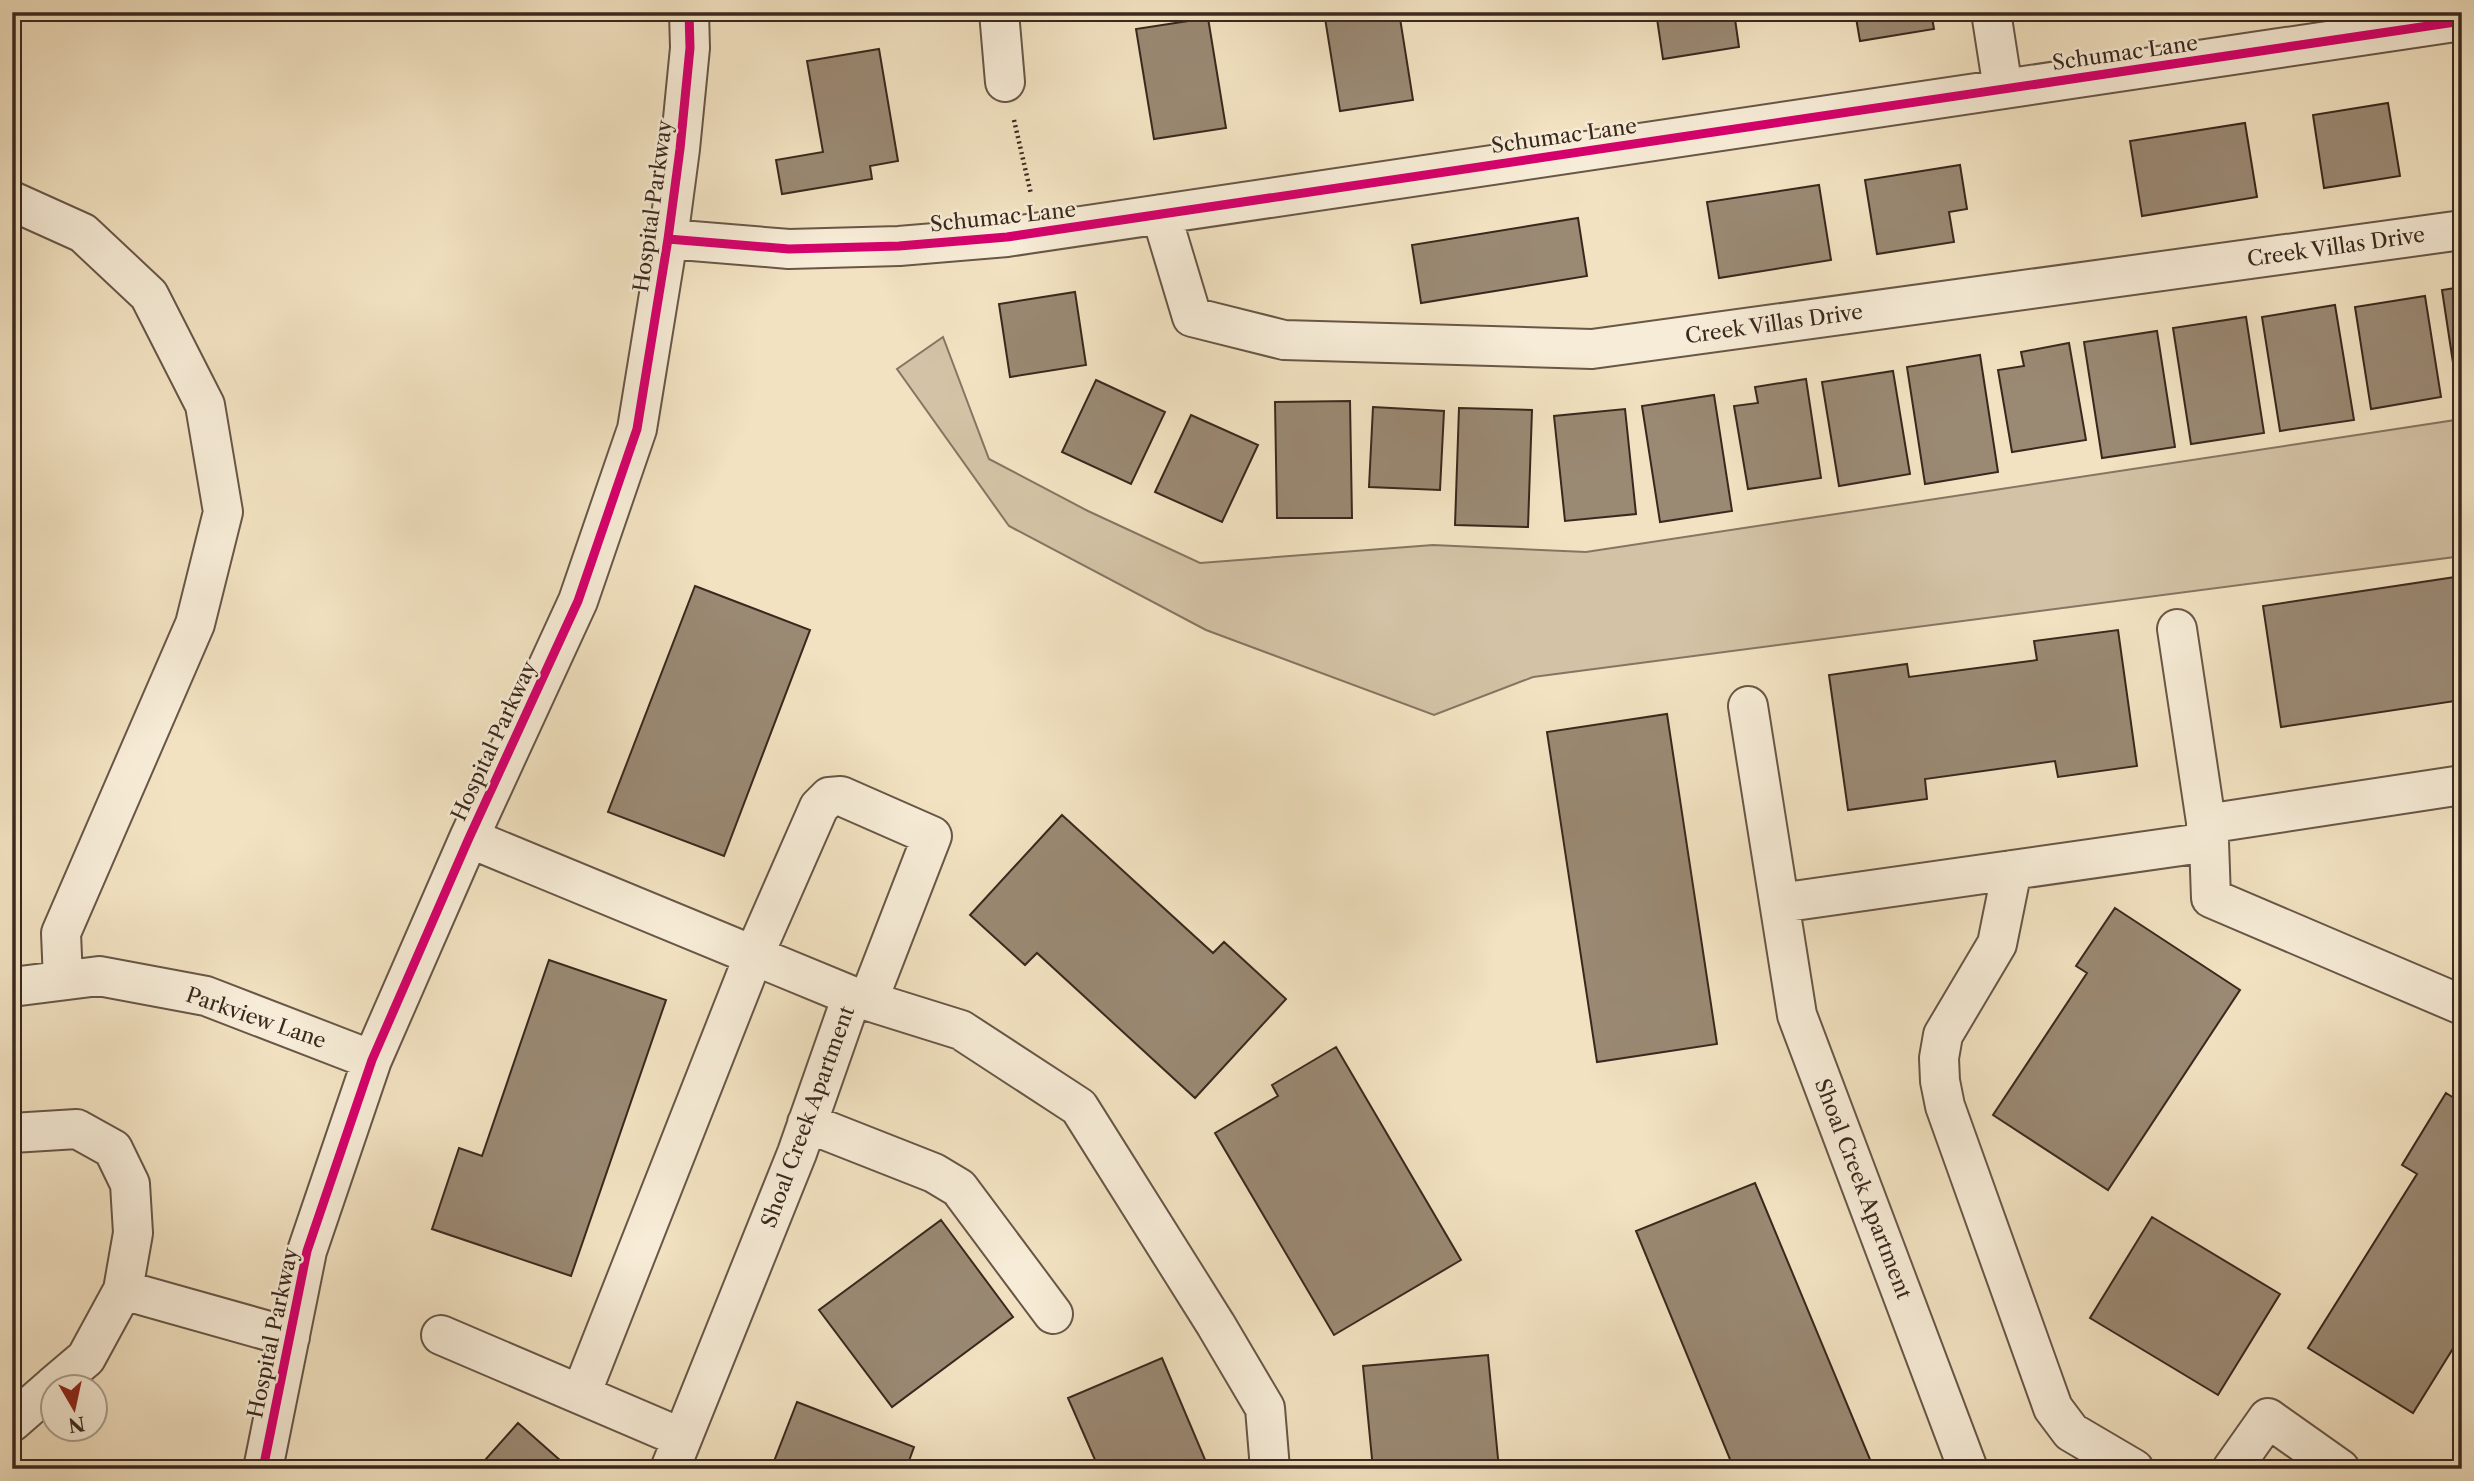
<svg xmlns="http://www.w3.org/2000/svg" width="2474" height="1481" font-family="'Libre Caslon Text',serif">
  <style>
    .green { fill: #d3c2a5; stroke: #867562; stroke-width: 2 }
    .building { fill: #9a8973; stroke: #3a281e; stroke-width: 2 }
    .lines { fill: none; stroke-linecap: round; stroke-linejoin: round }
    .minor-casing { stroke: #685647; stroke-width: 42 }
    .path { stroke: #3a281e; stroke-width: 4.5; stroke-dasharray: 2 3.5; stroke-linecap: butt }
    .minor { stroke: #f7ecd7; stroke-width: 38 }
    .cycleway-casing { stroke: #f7ecd7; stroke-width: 13 }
    .cycleway { stroke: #d6006c; stroke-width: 9 }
    .labels { text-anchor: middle; stroke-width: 5; stroke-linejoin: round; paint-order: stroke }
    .street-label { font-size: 21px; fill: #3a281e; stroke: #f7ecd7 }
  </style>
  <rect width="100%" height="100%" fill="#f2e2c1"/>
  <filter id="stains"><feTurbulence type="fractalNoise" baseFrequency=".00286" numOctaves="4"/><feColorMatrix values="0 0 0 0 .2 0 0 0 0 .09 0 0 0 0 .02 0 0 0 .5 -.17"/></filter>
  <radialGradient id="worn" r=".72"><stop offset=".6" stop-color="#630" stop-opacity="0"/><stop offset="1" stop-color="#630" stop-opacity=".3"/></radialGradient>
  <!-- green -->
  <path class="green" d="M943 337 989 459 1088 511 1200 563 1433 545 1586 552 2462 419V556L1533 677 1434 715 1206 630 1009 526 897 369Z"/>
  <!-- building -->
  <path class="building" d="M872 12H914L873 19Z
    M1324 12H1399L1413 100 1340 111Z
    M1656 12H1734L1739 47 1663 59Z
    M1855 12H1931L1934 29 1860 41Z
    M1208 18 1226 128 1154 139 1136 29Z
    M879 49 898 161 870 166 872 179 782 194 776 160 823 152 807 61Z
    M2388 103 2400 176 2324 188 2313 115Z
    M2245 123 2257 197 2142 216 2130 141Z
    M1960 165 1967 209 1949 212 1954 242 1877 254 1865 180Z
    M1819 185 1831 260 1719 278 1707 202Z
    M1578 218 1587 276 1421 303 1412 245Z
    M2462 287V388L2457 389 2442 290Z
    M1075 292 1086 365 1010 377 999 304Z
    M2425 296 2441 397 2371 409 2355 307Z
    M2335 305 2354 420 2280 431 2262 317Z
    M2246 317 2264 433 2191 444 2173 328Z
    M2157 331 2175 447 2102 458 2084 342Z
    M2069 343 2086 440 2012 452 1998 370 2024 366 2021 352Z
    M1980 355 1998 472 1925 484 1907 367Z
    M1893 371 1910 474 1839 486 1822 382Z
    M1806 379 1821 478 1748 489 1734 406 1758 403 1755 387Z
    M1096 380 1165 412 1131 484 1062 452Z
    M1714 395 1732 511 1660 522 1642 406Z
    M1350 401 1352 518H1277L1275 402Z
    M1373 407 1444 411 1440 490 1369 487Z
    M1459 408 1532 410 1528 527 1455 525Z
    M1625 409 1636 514 1565 521 1554 416Z
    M1191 415 1258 445 1222 522 1155 492Z
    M2462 576V700L2281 727 2263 606Z
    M695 586 810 630 724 856 608 812Z
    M2118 630 2137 766 2058 777 2055 761 1925 779 1927 799 1848 810 1829 675 1907 664 1909 677 2037 660 2034 641Z
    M1667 714 1717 1044 1597 1062 1547 732Z
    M1062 815 1213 953 1224 942 1286 999 1195 1098 1037 953 1025 965 970 915Z
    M2115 908 2240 990 2108 1190 1993 1115 2087 973 2076 966Z
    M549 960 666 1000 571 1276 432 1229 459 1148 482 1156Z
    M1336 1047 1461 1260 1334 1335 1215 1133 1278 1096 1272 1085Z
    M2446 1093 2462 1103V1334L2413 1413 2308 1348 2417 1174 2402 1165Z
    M1755 1183 1874 1469H1734L1636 1231Z
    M2152 1217 2280 1294 2218 1395 2090 1318Z
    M941 1220 1013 1317 892 1407 819 1310Z
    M1488 1355 1499 1469H1373L1363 1366Z
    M1162 1358 1209 1469H1099L1068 1398Z
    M797 1402 914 1447 906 1469H771Z
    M518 1423 570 1469H477Z"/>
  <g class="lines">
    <!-- minor casing -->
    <g class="minor-casing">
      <path id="minor" d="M999 12 1005 82
        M1991 12 2003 89
        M12 201 83 233 149 295 205 405 223 512 195 624 61 933 63 980
        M1161 214 1192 317 1284 340 1592 349 2462 230
        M668 239 789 249 899 246 1007 237 2462 21
        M2177 629 2209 842 2211 898 2462 1005
        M1748 706 1797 1015 1968 1469
        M2206 824 2462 785
        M469 838 852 996
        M2012 870 1997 944 1943 1035 1939 1058 1940 1081 1945 1106 2053 1408 2071 1432 2134 1469
        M1780 903 2209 842
        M12 987 99 976 206 996 372 1060
        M807 1123 934 1173 959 1188 1053 1314
        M12 1133 77 1129 113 1149 130 1184 133 1233 123 1290 86 1358 53 1386
        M123 1290 290 1337
        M441 1335 682 1438
        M581 1394 754 955 819 807 829 797 841 796 932 836 868 1001
        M12 1422 52 1387
        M263 1469 307 1251 372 1060 469 838 578 601 637 429 668 239 680 149 690 48 689 12
        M670 1469 797 1153 852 996 961 1030 1079 1107 1216 1325 1265 1408 1270 1469
        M2232 1469 2268 1418 2340 1469"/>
    </g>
    <!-- path -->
    <path class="path" d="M1014 120 1031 194"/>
    <!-- minor -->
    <use href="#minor" class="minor"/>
    <!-- cycleway casing -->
    <g class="cycleway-casing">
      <path id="cycleway" d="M668 239 789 249 899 246 1007 237 2462 21
        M263 1469 307 1251 372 1060 469 838 578 601 637 429 668 239 680 149 690 48 689 12"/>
    </g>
    <!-- cycleway -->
    <use href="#cycleway" class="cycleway"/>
  </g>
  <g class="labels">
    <!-- street labels -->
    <g class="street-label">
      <text transform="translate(2125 53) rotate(-8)" y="7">Schumac Lane</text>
      <text transform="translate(1564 136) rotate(-8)" y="7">Schumac Lane</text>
      <text transform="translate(653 206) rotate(-82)" y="7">Hospital Parkway</text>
      <text transform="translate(1003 217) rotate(-6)" y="7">Schumac Lane</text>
      <text transform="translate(2336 247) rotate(-8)" y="7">Creek Villas Drive</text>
      <text transform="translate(1774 324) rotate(-8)" y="7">Creek Villas Drive</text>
      <text transform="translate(494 741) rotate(-65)" y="7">Hospital Parkway</text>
      <text transform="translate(256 1018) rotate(19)" y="7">Parkview Lane</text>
      <text transform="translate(808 1117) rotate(-70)" y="7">Shoal Creek Apartment</text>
      <text transform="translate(1863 1189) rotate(69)" y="7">Shoal Creek Apartment</text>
      <text transform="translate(273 1333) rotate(-78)" y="7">Hospital Parkway</text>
    </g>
  </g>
  <!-- margin -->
  <rect width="2474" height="1481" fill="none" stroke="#f2e2c1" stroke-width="42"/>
  <rect x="14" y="14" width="2446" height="1453" fill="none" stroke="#3a281e" stroke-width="3.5"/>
  <rect x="21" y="21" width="2432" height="1439" fill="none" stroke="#3a281e" stroke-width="2"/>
  <!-- north arrow -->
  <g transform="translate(74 1408) rotate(171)"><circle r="33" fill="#f7ecd7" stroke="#ab9e8d" stroke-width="2"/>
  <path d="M0-5L12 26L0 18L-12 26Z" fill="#8f2418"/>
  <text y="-10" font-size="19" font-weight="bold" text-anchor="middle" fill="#3a281e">N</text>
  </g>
  <rect width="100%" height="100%" filter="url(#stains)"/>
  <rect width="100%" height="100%" fill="url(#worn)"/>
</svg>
